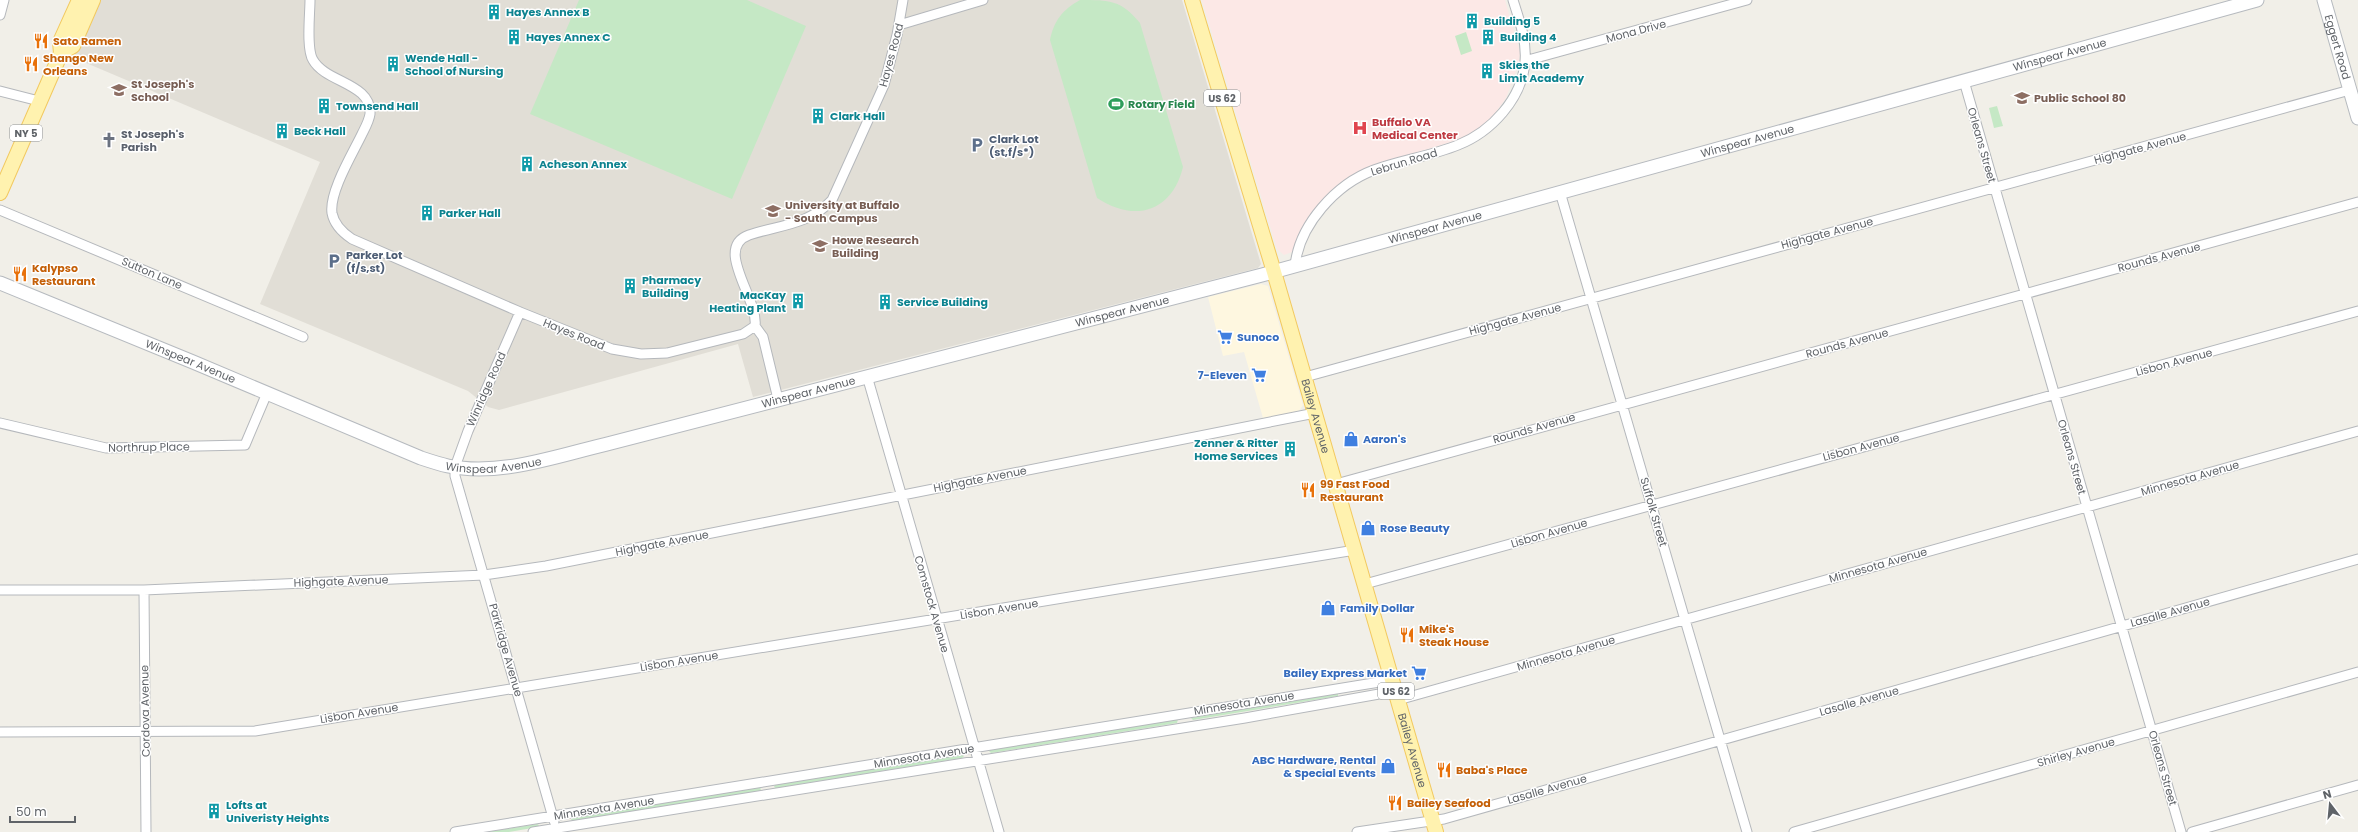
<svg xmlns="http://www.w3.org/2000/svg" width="2358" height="832" font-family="Poppins,sans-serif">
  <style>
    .commercial { fill: #fef7e0 }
    .education { fill: #e1ded6 }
    .medical { fill: #fce8e6 }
    .green { fill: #c5e8c5 }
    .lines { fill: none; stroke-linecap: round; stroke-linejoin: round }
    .street-casing { stroke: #b5b8bc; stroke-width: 11 }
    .secondary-casing { stroke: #b6babf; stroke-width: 15 }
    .primary-casing { stroke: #f2c960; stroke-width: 16 }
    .street { stroke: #fff; stroke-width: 9 }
    .secondary { stroke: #fff; stroke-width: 13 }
    .primary { stroke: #fff2af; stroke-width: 14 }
    .labels { text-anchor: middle; stroke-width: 3; stroke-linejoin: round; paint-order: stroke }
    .shield { fill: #fff; stroke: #8f9295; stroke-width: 1 }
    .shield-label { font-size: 10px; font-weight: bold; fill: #5f6368 }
    .culture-label { font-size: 11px; font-weight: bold; fill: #0d838f; stroke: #fff; text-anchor: start }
    .street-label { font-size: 11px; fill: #5f6368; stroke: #fff }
    .food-label { font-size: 11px; font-weight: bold; fill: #c56008; stroke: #fff; text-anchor: start }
    .education-label { font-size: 11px; font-weight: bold; fill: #785e54; stroke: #fff; text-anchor: start }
    .leisure-label { font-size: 11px; font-weight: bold; fill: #27864d; stroke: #fff; text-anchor: start }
    .health-label { font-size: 11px; font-weight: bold; fill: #be3a42; stroke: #fff; text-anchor: start }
    .worship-label { font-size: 11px; font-weight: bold; fill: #5b616d; stroke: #fff; text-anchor: start }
    .service-label { font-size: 11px; font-weight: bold; fill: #4e5e75; stroke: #fff; text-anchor: start }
    .shop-label { font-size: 11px; font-weight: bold; fill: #366cbe; stroke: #fff; text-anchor: start }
  </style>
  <rect width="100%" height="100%" fill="#f1efe8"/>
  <!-- commercial -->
  <path class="commercial" d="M1261 284 1268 286 1303 405 1299 411 1263 418 1244 352 1223 356 1208 297Z"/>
  <!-- education -->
  <path class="education" d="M97 0H1182L1261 264 1258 268 753 397 738 344 499 410 488 407 468 391 260 304 320 162 72 57Z"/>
  <!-- medical -->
  <path class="medical" d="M1202 0H1505L1520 52 1519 63 1506 98 1493 116 1484 124 1464 138 1368 167 1344 181 1318 206 1305 223 1292 252 1284 255 1277 249Z"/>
  <!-- green -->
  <path class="green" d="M579 0H747L806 26 732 199 530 114Z
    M1080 0C1110 0 1121 0 1140 23L1183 167C1172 212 1135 223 1097 198L1050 40C1054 21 1062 10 1080 0Z
    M1466 32 1472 51 1461 55 1455 36Z
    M1997 106 2003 126 1994 128 1989 108Z
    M1338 693V696L1193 720 1191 718Z
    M1178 719 1177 723 991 753 989 751 991 749Z
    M962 754 964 756 962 758 776 788 774 787 775 785Z
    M759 787 761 789 760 791 573 821 571 820 572 818Z
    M537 824 539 825 538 827 509 832H487Z"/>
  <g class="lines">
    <!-- street casing -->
    <g class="street-casing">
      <path id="street" d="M310 0C310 14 306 49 313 60 326 83 372 83 370 114 369 121 365 128 362 134 353 153 329 192 332 213 334 224 343 233 352 239L520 312 612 349 641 354 667 353 743 334 755 326C759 299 713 248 749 235 779 225 809 225 832 200L884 85 897 35 903 0
        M0 15 4 0
        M899 25 983 0
        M1525 61 1747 0
        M1964 81 2181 832
        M0 91 39 101
        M1560 192 1747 832
        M0 210 303 337
        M1295 266C1299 225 1336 184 1374 170 1401 160 1431 156 1458 145 1491 132 1522 99 1525 62 1527 41 1519 19 1513 0
        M520 312 468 431 455 467V476L554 821
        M755 326 763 337 778 399
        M867 376 999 832
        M1305 377 2350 90
        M0 423 106 448 245 445 267 393
        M1336 484 2358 202
        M1365 584 2358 311
        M0 590H144L484 575 546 566 1315 413
        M144 590 146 832
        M1398 700 2358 431
        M0 732 255 731 1355 550
        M455 832 1392 680
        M533 832 1245 718 1396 691
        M1357 832 1444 819 2358 559
        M1794 832 2358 672
        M2192 832 2358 785"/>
    </g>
    <!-- secondary casing -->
    <g class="secondary-casing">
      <g id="secondary">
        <path id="s1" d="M2324 0 2358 118"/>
        <path id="s2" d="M0 283 193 362 421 458C430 461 439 464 448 466 501 477 560 455 611 443L1262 275 2257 0"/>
      </g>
    </g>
    <!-- primary casing -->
    <g class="primary-casing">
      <g id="primary">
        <path id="s3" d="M1192 0 1274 272 1436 832"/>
        <path d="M61 53 73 46 93 0"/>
        <path d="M0 193 61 53 60 42 79 0"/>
      </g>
    </g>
    <!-- street -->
    <use href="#street" class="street"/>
    <!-- secondary -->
    <use href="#secondary" class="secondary"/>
    <!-- primary -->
    <use href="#primary" class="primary"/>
  </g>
  <!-- icons -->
  <defs>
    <g id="building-bare" transform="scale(1.2)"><path d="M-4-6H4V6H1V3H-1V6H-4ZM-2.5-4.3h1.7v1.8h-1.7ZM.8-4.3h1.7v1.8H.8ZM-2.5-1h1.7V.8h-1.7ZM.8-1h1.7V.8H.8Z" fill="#0f9aa8" stroke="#fff" stroke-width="2.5" paint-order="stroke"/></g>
    <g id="restaurant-bare" transform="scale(1.2)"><path d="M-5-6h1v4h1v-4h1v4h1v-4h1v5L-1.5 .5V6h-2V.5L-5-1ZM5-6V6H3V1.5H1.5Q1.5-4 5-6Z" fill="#e8710a" stroke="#fff" stroke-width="2.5" paint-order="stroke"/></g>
    <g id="school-bare" transform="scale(1.2)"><path d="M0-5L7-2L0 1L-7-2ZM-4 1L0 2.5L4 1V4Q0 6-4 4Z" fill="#8d6e63" stroke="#fff" stroke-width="2.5" paint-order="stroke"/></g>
    <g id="stadium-bare" transform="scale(1.2)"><path d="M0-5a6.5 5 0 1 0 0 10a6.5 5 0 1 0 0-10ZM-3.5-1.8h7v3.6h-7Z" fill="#2e9e5b" stroke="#fff" stroke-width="2.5" paint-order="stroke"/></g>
    <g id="hospital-bare" transform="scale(1.2)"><path d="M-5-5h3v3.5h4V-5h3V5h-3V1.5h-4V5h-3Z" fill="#e0444e" stroke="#fff" stroke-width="2.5" paint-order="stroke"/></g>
    <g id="church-bare" transform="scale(1.2)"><path d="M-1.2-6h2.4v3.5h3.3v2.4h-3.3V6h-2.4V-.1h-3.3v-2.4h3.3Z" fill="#6b7280" stroke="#fff" stroke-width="2.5" paint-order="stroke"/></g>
    <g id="parking-bare" transform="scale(1.2)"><path d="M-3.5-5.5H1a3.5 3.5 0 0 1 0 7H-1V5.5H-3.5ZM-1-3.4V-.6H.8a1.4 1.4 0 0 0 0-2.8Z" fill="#5c6f8a" stroke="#fff" stroke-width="2.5" paint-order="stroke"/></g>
    <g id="university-bare" transform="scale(1.2)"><path d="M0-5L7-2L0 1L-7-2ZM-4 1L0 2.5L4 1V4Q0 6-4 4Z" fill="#8d6e63" stroke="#fff" stroke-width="2.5" paint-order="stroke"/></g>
    <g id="supermarket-bare" transform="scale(1.2)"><path d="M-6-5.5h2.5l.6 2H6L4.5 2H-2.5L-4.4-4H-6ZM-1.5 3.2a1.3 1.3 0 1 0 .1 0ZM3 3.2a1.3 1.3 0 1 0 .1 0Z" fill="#3f7fe0" stroke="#fff" stroke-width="2.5" paint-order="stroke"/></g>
    <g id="shop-bare" transform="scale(1.2)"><path d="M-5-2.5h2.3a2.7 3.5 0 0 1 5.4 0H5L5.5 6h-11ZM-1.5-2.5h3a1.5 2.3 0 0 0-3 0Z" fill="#3f7fe0" stroke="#fff" stroke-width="2.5" paint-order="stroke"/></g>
  </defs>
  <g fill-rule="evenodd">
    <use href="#building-bare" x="494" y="12"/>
    <use href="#building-bare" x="1472" y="21"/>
    <use href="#building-bare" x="514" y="37"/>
    <use href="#building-bare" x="1488" y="37"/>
    <use href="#restaurant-bare" x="41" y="41"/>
    <use href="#restaurant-bare" x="31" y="64"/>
    <use href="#building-bare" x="393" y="64"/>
    <use href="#building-bare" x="1487" y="71"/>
    <use href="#school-bare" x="119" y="90"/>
    <use href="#school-bare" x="2022" y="98"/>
    <use href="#stadium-bare" x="1116" y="104"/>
    <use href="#building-bare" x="324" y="106"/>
    <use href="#building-bare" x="818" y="116"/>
    <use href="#hospital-bare" x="1360" y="128"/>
    <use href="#building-bare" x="282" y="131"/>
    <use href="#church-bare" x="109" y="140"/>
    <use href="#parking-bare" x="977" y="145"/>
    <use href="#building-bare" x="527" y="164"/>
    <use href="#university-bare" x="773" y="211"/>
    <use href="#building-bare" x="427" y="213"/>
    <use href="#university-bare" x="820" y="246"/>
    <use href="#parking-bare" x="334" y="261"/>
    <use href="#restaurant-bare" x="20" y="274"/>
    <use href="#building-bare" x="630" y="286"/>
    <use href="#building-bare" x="798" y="301"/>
    <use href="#building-bare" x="885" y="302"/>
    <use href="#supermarket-bare" x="1225" y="337"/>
    <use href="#supermarket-bare" x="1259" y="375"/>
    <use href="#shop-bare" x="1351" y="439"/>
    <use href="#building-bare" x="1290" y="449"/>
    <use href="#restaurant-bare" x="1308" y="490"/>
    <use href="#shop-bare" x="1368" y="528"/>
    <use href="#shop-bare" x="1328" y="608"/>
    <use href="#restaurant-bare" x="1407" y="635"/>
    <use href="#supermarket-bare" x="1419" y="673"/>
    <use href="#shop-bare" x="1388" y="766"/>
    <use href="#restaurant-bare" x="1444" y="770"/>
    <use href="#restaurant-bare" x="1395" y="803"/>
    <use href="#building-bare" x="214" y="811"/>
  </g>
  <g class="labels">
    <!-- shield labels -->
    <g class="shield">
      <rect x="1204" y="90" width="36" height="16" rx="3"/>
      <rect x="10" y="125" width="32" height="16" rx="3"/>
      <rect x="1378" y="683" width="36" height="16" rx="3"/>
    </g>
    <g class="shield-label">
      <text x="1222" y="102">US 62</text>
      <text x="26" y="137">NY 5</text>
      <text x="1396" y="695">US 62</text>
    </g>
    <!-- culture labels -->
    <g class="culture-label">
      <text x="506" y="16">Hayes Annex B</text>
      <text x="1484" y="25">Building 5</text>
      <text x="526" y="41">Hayes Annex C</text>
      <text x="1500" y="41">Building 4</text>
      <text x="405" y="62">Wende Hall -<tspan x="405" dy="13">School of Nursing</tspan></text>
      <text x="1499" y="69">Skies the<tspan x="1499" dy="13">Limit Academy</tspan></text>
      <text x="336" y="110">Townsend Hall</text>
      <text x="830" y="120">Clark Hall</text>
      <text x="294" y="135">Beck Hall</text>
      <text x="539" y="168">Acheson Annex</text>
      <text x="439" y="217">Parker Hall</text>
      <text x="642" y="284">Pharmacy<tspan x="642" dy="13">Building</tspan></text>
      <text x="786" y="299" text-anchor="end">MacKay<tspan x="786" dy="13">Heating Plant</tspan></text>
      <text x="897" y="306">Service Building</text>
      <text x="1278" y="447" text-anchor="end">Zenner &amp; Ritter<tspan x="1278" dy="13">Home Services</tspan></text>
      <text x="226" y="809">Lofts at<tspan x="226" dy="13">Univeristy Heights</tspan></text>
    </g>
    <!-- street labels -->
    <g class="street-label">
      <text transform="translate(1636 31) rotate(-15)" y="4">Mona Drive</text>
      <text dy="4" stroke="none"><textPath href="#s1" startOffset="49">Eggert Road</textPath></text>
      <text transform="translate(891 55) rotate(-75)" y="4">Hayes Road</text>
      <text dy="4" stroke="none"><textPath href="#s2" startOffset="2150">Winspear Avenue</textPath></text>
      <text dy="4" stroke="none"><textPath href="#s2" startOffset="1826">Winspear Avenue</textPath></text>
      <text transform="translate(1982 145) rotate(74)" y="4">Orleans Street</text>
      <text transform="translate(2140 148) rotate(-15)" y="4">Highgate Avenue</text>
      <text transform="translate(1404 162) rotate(-17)" y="4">Lebrun Road</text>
      <text dy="4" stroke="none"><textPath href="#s2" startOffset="1502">Winspear Avenue</textPath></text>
      <text transform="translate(1827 233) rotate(-15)" y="4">Highgate Avenue</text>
      <text transform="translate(2159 257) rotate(-15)" y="4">Rounds Avenue</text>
      <text transform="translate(152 273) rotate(23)" y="4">Sutton Lane</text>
      <text dy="4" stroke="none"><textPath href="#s2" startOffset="1178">Winspear Avenue</textPath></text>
      <text transform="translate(1515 319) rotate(-15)" y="4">Highgate Avenue</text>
      <text transform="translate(574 334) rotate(22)" y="4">Hayes Road</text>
      <text transform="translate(1847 343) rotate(-15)" y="4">Rounds Avenue</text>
      <text dy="4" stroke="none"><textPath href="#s2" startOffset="206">Winspear Avenue</textPath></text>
      <text transform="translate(2174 362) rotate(-15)" y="4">Lisbon Avenue</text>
      <text transform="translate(486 389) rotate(-66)" y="4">Winridge Road</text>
      <text dy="4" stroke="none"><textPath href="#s2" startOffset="854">Winspear Avenue</textPath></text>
      <text dy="4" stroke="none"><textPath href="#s3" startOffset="434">Bailey Avenue</textPath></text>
      <text transform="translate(1534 428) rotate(-16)" y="4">Rounds Avenue</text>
      <text transform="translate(149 447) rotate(-1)" y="4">Northrup Place</text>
      <text transform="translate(1861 447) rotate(-15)" y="4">Lisbon Avenue</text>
      <text transform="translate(2072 457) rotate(74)" y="4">Orleans Street</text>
      <text dy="4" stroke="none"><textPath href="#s2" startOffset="530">Winspear Avenue</textPath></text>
      <text transform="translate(2190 478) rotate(-16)" y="4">Minnesota Avenue</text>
      <text transform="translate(980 479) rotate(-11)" y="4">Highgate Avenue</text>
      <text transform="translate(1654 512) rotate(74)" y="4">Suffolk Street</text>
      <text transform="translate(1549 533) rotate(-16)" y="4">Lisbon Avenue</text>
      <text transform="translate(662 543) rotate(-11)" y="4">Highgate Avenue</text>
      <text transform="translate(1878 565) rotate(-16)" y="4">Minnesota Avenue</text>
      <text transform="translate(341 581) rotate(-2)" y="4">Highgate Avenue</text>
      <text transform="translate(932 604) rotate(74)" y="4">Comstock Avenue</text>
      <text transform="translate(999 609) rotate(-9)" y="4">Lisbon Avenue</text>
      <text transform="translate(2170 612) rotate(-16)" y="4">Lasalle Avenue</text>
      <text transform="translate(506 650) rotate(74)" y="4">Parkridge Avenue</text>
      <text transform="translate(1566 653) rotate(-16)" y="4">Minnesota Avenue</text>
      <text transform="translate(679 661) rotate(-9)" y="4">Lisbon Avenue</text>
      <text transform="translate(1859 701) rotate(-16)" y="4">Lasalle Avenue</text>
      <text transform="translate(1244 703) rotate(-9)" y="4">Minnesota Avenue</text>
      <text transform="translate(145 711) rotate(-91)" y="4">Cordova Avenue</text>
      <text transform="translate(359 713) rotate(-9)" y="4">Lisbon Avenue</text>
      <text dy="4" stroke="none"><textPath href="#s3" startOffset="782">Bailey Avenue</textPath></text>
      <text transform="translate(2076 752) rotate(-16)" y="4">Shirley Avenue</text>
      <text transform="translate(924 756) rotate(-9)" y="4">Minnesota Avenue</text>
      <text transform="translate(2163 768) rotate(74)" y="4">Orleans Street</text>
      <text transform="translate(1547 789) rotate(-16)" y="4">Lasalle Avenue</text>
      <text transform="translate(604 808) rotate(-9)" y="4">Minnesota Avenue</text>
    </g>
    <!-- food labels -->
    <g class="food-label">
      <text x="53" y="45">Sato Ramen</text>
      <text x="43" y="62">Shango New<tspan x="43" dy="13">Orleans</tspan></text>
      <text x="32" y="272">Kalypso<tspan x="32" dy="13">Restaurant</tspan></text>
      <text x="1320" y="488">99 Fast Food<tspan x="1320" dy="13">Restaurant</tspan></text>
      <text x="1419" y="633">Mike's<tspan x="1419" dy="13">Steak House</tspan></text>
      <text x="1456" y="774">Baba's Place</text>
      <text x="1407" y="807">Bailey Seafood</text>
    </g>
    <!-- education labels -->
    <g class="education-label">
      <text x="131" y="88">St Joseph's<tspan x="131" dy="13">School</tspan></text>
      <text x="2034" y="102">Public School 80</text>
      <text x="785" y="209">University at Buffalo<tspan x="785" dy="13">- South Campus</tspan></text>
      <text x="832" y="244">Howe Research<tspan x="832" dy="13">Building</tspan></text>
    </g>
    <!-- leisure labels -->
    <g class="leisure-label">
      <text x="1128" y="108">Rotary Field</text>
    </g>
    <!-- health labels -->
    <g class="health-label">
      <text x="1372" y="126">Buffalo VA<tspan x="1372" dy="13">Medical Center</tspan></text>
    </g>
    <!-- worship labels -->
    <g class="worship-label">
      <text x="121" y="138">St Joseph's<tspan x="121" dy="13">Parish</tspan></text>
    </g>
    <!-- service labels -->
    <g class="service-label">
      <text x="989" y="143">Clark Lot<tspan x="989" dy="13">(st,f/s*)</tspan></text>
      <text x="346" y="259">Parker Lot<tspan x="346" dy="13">(f/s,st)</tspan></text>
    </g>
    <!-- shop labels -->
    <g class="shop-label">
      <text x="1237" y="341">Sunoco</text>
      <text x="1247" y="379" text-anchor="end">7-Eleven</text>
      <text x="1363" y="443">Aaron's</text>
      <text x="1380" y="532">Rose Beauty</text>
      <text x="1340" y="612">Family Dollar</text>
      <text x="1407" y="677" text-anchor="end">Bailey Express Market</text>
      <text x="1376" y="764" text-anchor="end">ABC Hardware, Rental<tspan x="1376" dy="13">&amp; Special Events</tspan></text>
    </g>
  </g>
  <!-- north arrow -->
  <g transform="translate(2330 804) rotate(344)" stroke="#ffffff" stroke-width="3" paint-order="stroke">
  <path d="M0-3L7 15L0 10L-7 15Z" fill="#5f6368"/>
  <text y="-6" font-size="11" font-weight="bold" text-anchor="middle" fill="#5f6368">N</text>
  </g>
  <!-- scale -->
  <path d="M10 816v6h65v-6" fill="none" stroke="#5f6368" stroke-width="2"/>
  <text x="16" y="816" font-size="12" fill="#5f6368" stroke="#ffffff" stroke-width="3" paint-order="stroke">50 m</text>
</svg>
